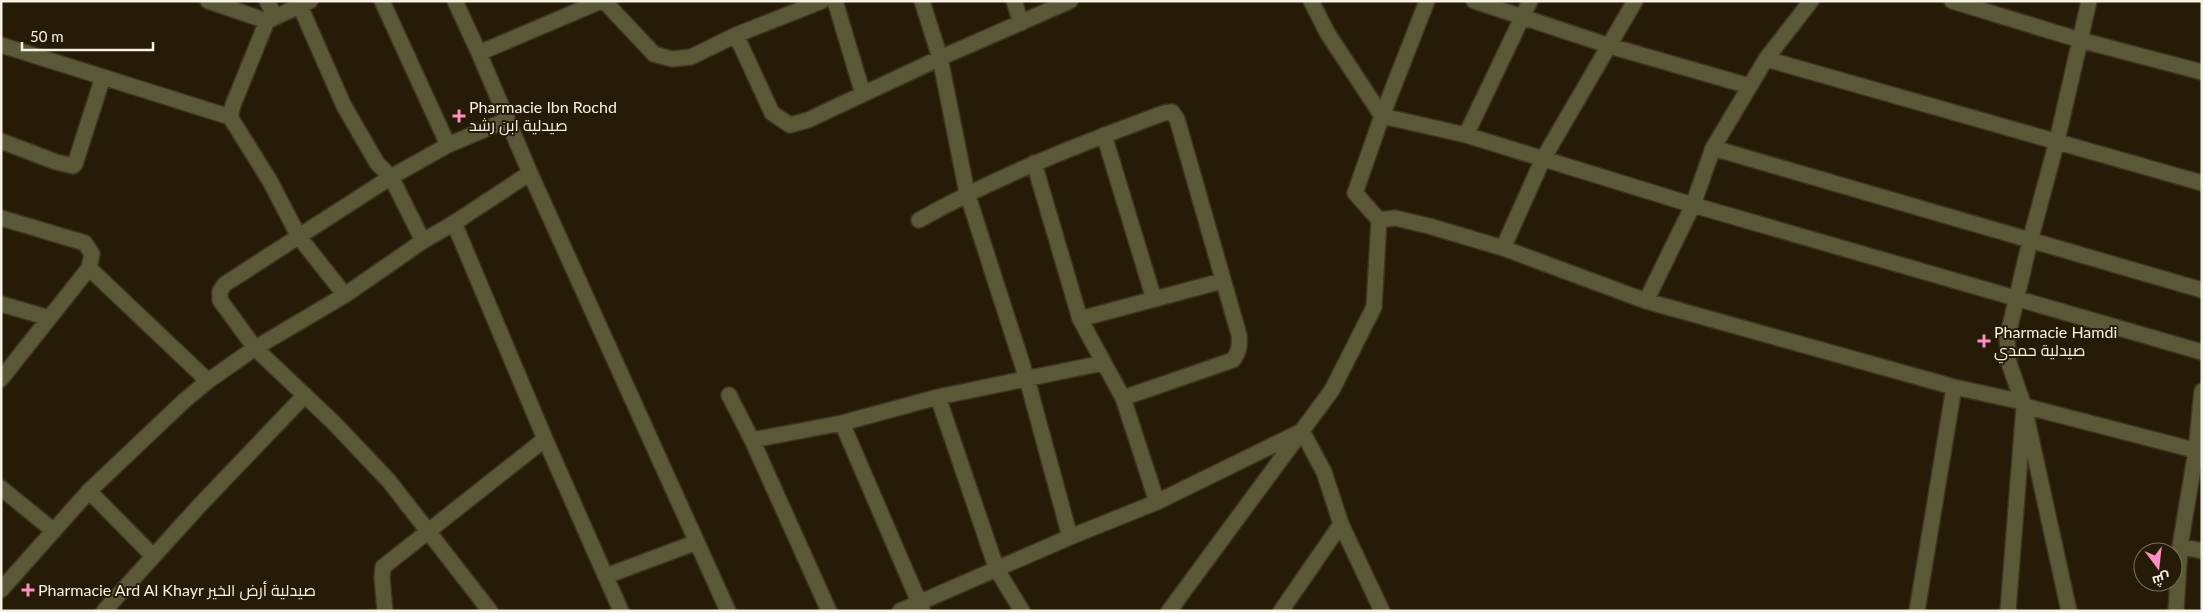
<svg xmlns="http://www.w3.org/2000/svg" width="2203" height="612" font-family="Lato,Cairo,sans-serif">
  <style>
    .lines { fill: none; stroke-linecap: round; stroke-linejoin: round }
    .minor-casing { stroke: #3e3521; stroke-width: 18 }
    .minor { stroke: #5b5837; stroke-width: 15 }
    .poi-dot { fill: #fc8fc2; stroke: #251b06; stroke-width: 2 }
    .labels { text-anchor: middle; stroke-width: 4; stroke-linejoin: round; paint-order: stroke }
    .poi-label { font-size: 16px; fill: #f7f1e4; stroke: #251b06; text-anchor: start }
  </style>
  <rect width="100%" height="100%" fill="#251b06"/>
  <g class="lines">
    <!-- minor casing -->
    <g class="minor-casing">
      <path id="minor" d="M208 1 267 21 310 1
        M267 1 275 17
        M382 1 448 145
        M455 1 479 53 530 173 728 611
        M604 1 654 54 672 59 691 57 736 35 822 1
        M835 1 863 94
        M922 1 940 58 967 193 1027 379 1070 537
        M1014 1 1021 23
        M1311 1 1328 34 1382 116 1466 135 1693 205 2202 352
        M1474 1 1610 46 1749 86
        M1952 1 2080 40 2202 72
        M300 6 344 106 377 163 391 177 423 241
        M267 21 233 105 230 117 270 181 299 237 345 295
        M736 35 772 113 790 125 808 120 940 58 1070 1
        M1 45 230 117
        M479 53 601 1
        M1766 59 2202 183
        M1104 135 1154 299
        M1466 135 1530 1
        M1 141 56 162 73 166 75 164 103 77
        M1713 148 2202 290
        M1034 163 1080 319 1123 398 1157 502
        M1 218 85 243 92 254 89 268 1 379
        M919 220C997 176 1080 144 1164 113L1172 112 1177 119 1239 335C1240 345 1239 352 1233 360L1123 398
        M1379 220 1395 218 1429 226 1503 248 1646 301 1954 387 2023 402
        M454 223 545 439 621 611
        M1503 248 1543 159 1635 1
        M89 268 208 381
        M1646 301 1693 205 1713 148 1766 59 1811 1
        M1 304 49 318
        M1080 319 1222 281
        M729 395 752 440 829 611
        M938 397 997 570 1022 611
        M842 423 938 397 1103 363
        M752 440 842 423 922 609
        M1 488 54 531
        M89 491 153 556
        M2180 546 2202 551
        M606 576 697 542
        M1 590 89 491 185 400 208 381 255 348 345 295 423 241 454 223 530 173
        M104 611 199 506 305 395
        M385 611 382 578 383 567 545 439
        M490 611 389 481 334 423 255 348 220 300V291L225 284 391 177 448 145 507 120
        M900 611 1070 537 1157 502 1302 431 1324 472 1341 524 1382 611
        M1169 611 1332 390 1374 307 1379 220 1355 193 1382 116 1427 1
        M1281 611 1341 524
        M1917 611 1954 387
        M2008 611 2024 406 2202 452
        M2069 611 2024 406 2009 363 2007 339 2030 241 2057 141 2089 1
        M2176 611 2180 546 2196 451 2202 391"/>
    </g>
    <!-- minor -->
    <use href="#minor" class="minor"/>
  </g>
  <!-- markers -->
  <g class="poi-dot">
    <path d="M456.5 108.5h5v5h5v5h-5v5h-5v-5h-5v-5h5z"/>
    <path d="M1981.5 333.5h5v5h5v5h-5v5h-5v-5h-5v-5h5z"/>
    <path d="M25.5 582.5h5v5h5v5h-5v5h-5v-5h-5v-5h5z"/>
  </g>
  <g class="labels">
    <!-- poi labels -->
    <g class="poi-label">
      <text x="469" y="113">Pharmacie Ibn Rochd<tspan x="469" dy="18">صيدلية ابن رشد</tspan></text>
      <text x="1994" y="338">Pharmacie Hamdi<tspan x="1994" dy="18">صيدلية حمدي</tspan></text>
      <text x="38" y="596">Pharmacie Ard Al Khayr صيدلية أرض الخير</text>
    </g>
  </g>
  <!-- border -->
  <rect width="2203" height="612" fill="none" stroke="#f7f1e4" stroke-width="5"/>
  <!-- north arrow -->
  <g transform="translate(2158 567) rotate(165)"><circle r="24" fill="#251b06" stroke="#79715f"/>
  <path d="M0-4L9 19L0 12L-9 19Z" fill="#fc8fc2"/>
  <text y="-8" font-size="14" font-weight="bold" text-anchor="middle" fill="#f7f1e4">ش</text>
  </g>
  <!-- scale -->
  <path d="M22 42v8h131v-8" fill="none" stroke="#f7f1e4" stroke-width="2.5"/>
  <text x="30" y="42" font-size="15" fill="#f7f1e4" stroke="#251b06" stroke-width="4" paint-order="stroke">50 m</text>
</svg>
